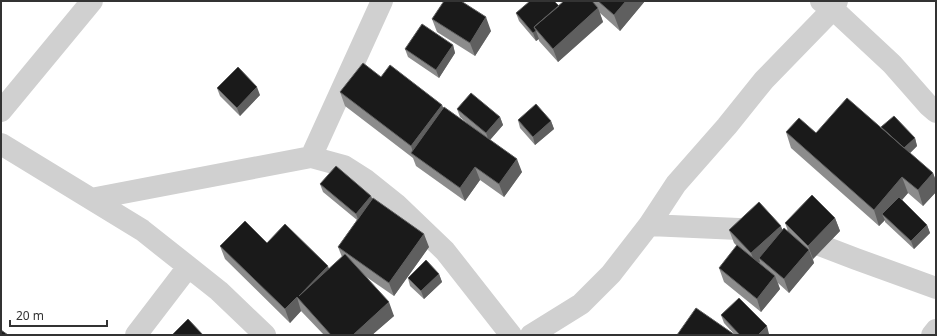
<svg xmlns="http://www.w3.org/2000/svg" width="937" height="336" font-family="'Noto Sans',sans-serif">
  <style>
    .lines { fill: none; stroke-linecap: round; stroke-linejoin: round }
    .minor { stroke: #d0d0d0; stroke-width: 22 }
    .wall { fill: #8c8c8c }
    .shaded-wall { fill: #5f5f5f }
    .building { fill: #1a1a1a; stroke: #5f5f5f }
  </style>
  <rect width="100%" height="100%" fill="#fff"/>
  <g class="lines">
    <!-- minor -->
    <path class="minor" d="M821 1 833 9 892 64 929 106 936 112
      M1 111 92 1
      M1 144 142 230 219 291 265 335
      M311 157 382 1
      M91 199 311 157 344 166 366 180 396 204 445 251 511 335
      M649 225 761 230
      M796 236 856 259 936 288
      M136 335 188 267
      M531 335 581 304 611 274 649 225 676 184 727 126 764 80 833 9 837 1
      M932 335 936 330"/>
  </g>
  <!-- wall -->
  <path class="wall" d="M564 1H645L620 31 600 13 603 22 558 62 539 41V39L536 41 519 21 516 13 559 6Z
    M432 19 491 31 475 56 437 32Z
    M453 45 455 53 439 78 408 57 405 49Z
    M381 77 442 105 443 108 468 124 460 117 457 109 500 117 503 125 490 140 522 172 504 197 480 180 465 201 416 166 413 158 345 106 340 92Z
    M217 88 260 95 240 116 220 96Z
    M518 120 551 121 554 129 535 145 520 128Z
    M786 132 816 133 915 138 917 146 910 153 933 173 936 181V192L923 206 908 193 902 200 927 225 930 233 914 249 885 222V220L879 226 791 148Z
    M320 184 371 196 372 199 429 247 394 296 362 274 394 316 372 335H324L301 311 290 323 225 259 220 246 267 243 329 269 342 257 338 247 357 220 323 192Z
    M835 218 840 231 813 259 814 263 789 293 778 283 780 289 761 312 724 282 719 268 737 246 734 243 729 230H783L788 231 785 223Z
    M439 274 442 282 424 299 410 286 408 278Z
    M721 315 769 334V335H735L724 323Z"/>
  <!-- shaded-wall -->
  <path class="shaded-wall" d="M626 1H645L620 31 614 15Z
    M598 8 603 22 558 62 553 49Z
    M486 17 491 31 475 56 470 43Z
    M536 31 539 39 536 41 533 33Z
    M453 45 455 53 439 78 436 70Z
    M257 87 260 95 240 116 237 108Z
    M442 105 447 118 414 155 411 146Z
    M500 117 503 125 489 141 486 133Z
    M551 121 554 129 535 145 533 137Z
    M915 138 917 146 905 158 902 150Z
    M517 159 522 172 504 197 499 184Z
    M475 167 480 180 465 201 460 188Z
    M933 173 936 181V192L923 206 918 190Z
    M902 177 908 193 886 218 882 214 885 220 879 226 874 210Z
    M371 196 374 204 359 222 356 214Z
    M835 218 840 231 813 259 808 246Z
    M927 225 930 233 914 249 911 241Z
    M781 226 786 239 759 258 760 262 756 266 751 253Z
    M424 234 429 247 394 296 389 283Z
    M809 250 814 263 789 293 784 279Z
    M328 266 333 279 299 296Z
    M439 274 442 282 424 299 421 291Z
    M775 276 780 289 761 312 757 299Z
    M297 297 301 311 290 323 285 309Z
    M389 302 394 316 372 335H353Z
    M767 326 769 334V335H758Z"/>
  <!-- building -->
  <path class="building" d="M444 1H461L486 17 470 43 432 19Z
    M530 1H554L559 6 534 27 536 31 533 33 516 13Z
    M564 1H592L598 8 553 49 534 27Z
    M598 1H626L614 15Z
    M422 24 453 45 436 70 405 49Z
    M363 63 381 77 390 65 442 105 411 146 340 92Z
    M238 67 257 87 237 108 217 88Z
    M471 93 500 117 486 133 457 109Z
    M847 98 933 173 918 190 902 177 874 210 786 132 799 118 816 133Z
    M536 104 551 121 533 137 518 120Z
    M444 107 517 159 499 184 475 167 460 188 411 153Z
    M894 116 915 138 904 148 881 127Z
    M336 166 371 196 356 214 320 184Z
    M812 195 835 218 808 246 785 223Z
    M899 197 927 225 911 241 882 214Z
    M373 198 424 234 389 283 338 247Z
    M759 202 781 226 751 253 729 230Z
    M245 221 267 243 285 224 328 266 299 296 345 254 389 302 353 335H331L297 297 285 309 220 246Z
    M784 228 809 250 784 279 759 258Z
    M737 245 775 276 757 299 719 268Z
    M426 260 439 274 421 291 408 278Z
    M739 298 767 326 758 335H740L721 315Z
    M696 308 735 335H677Z
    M188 319 203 335H172Z
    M1 330 8 335H1Z"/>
  <!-- border -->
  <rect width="937" height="336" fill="none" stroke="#333333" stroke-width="4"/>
  <!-- scale -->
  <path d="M10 320v6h97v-6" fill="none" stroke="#333333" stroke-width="2"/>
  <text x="16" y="320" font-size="12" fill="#333333" stroke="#ffffff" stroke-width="3" paint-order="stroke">20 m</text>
</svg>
